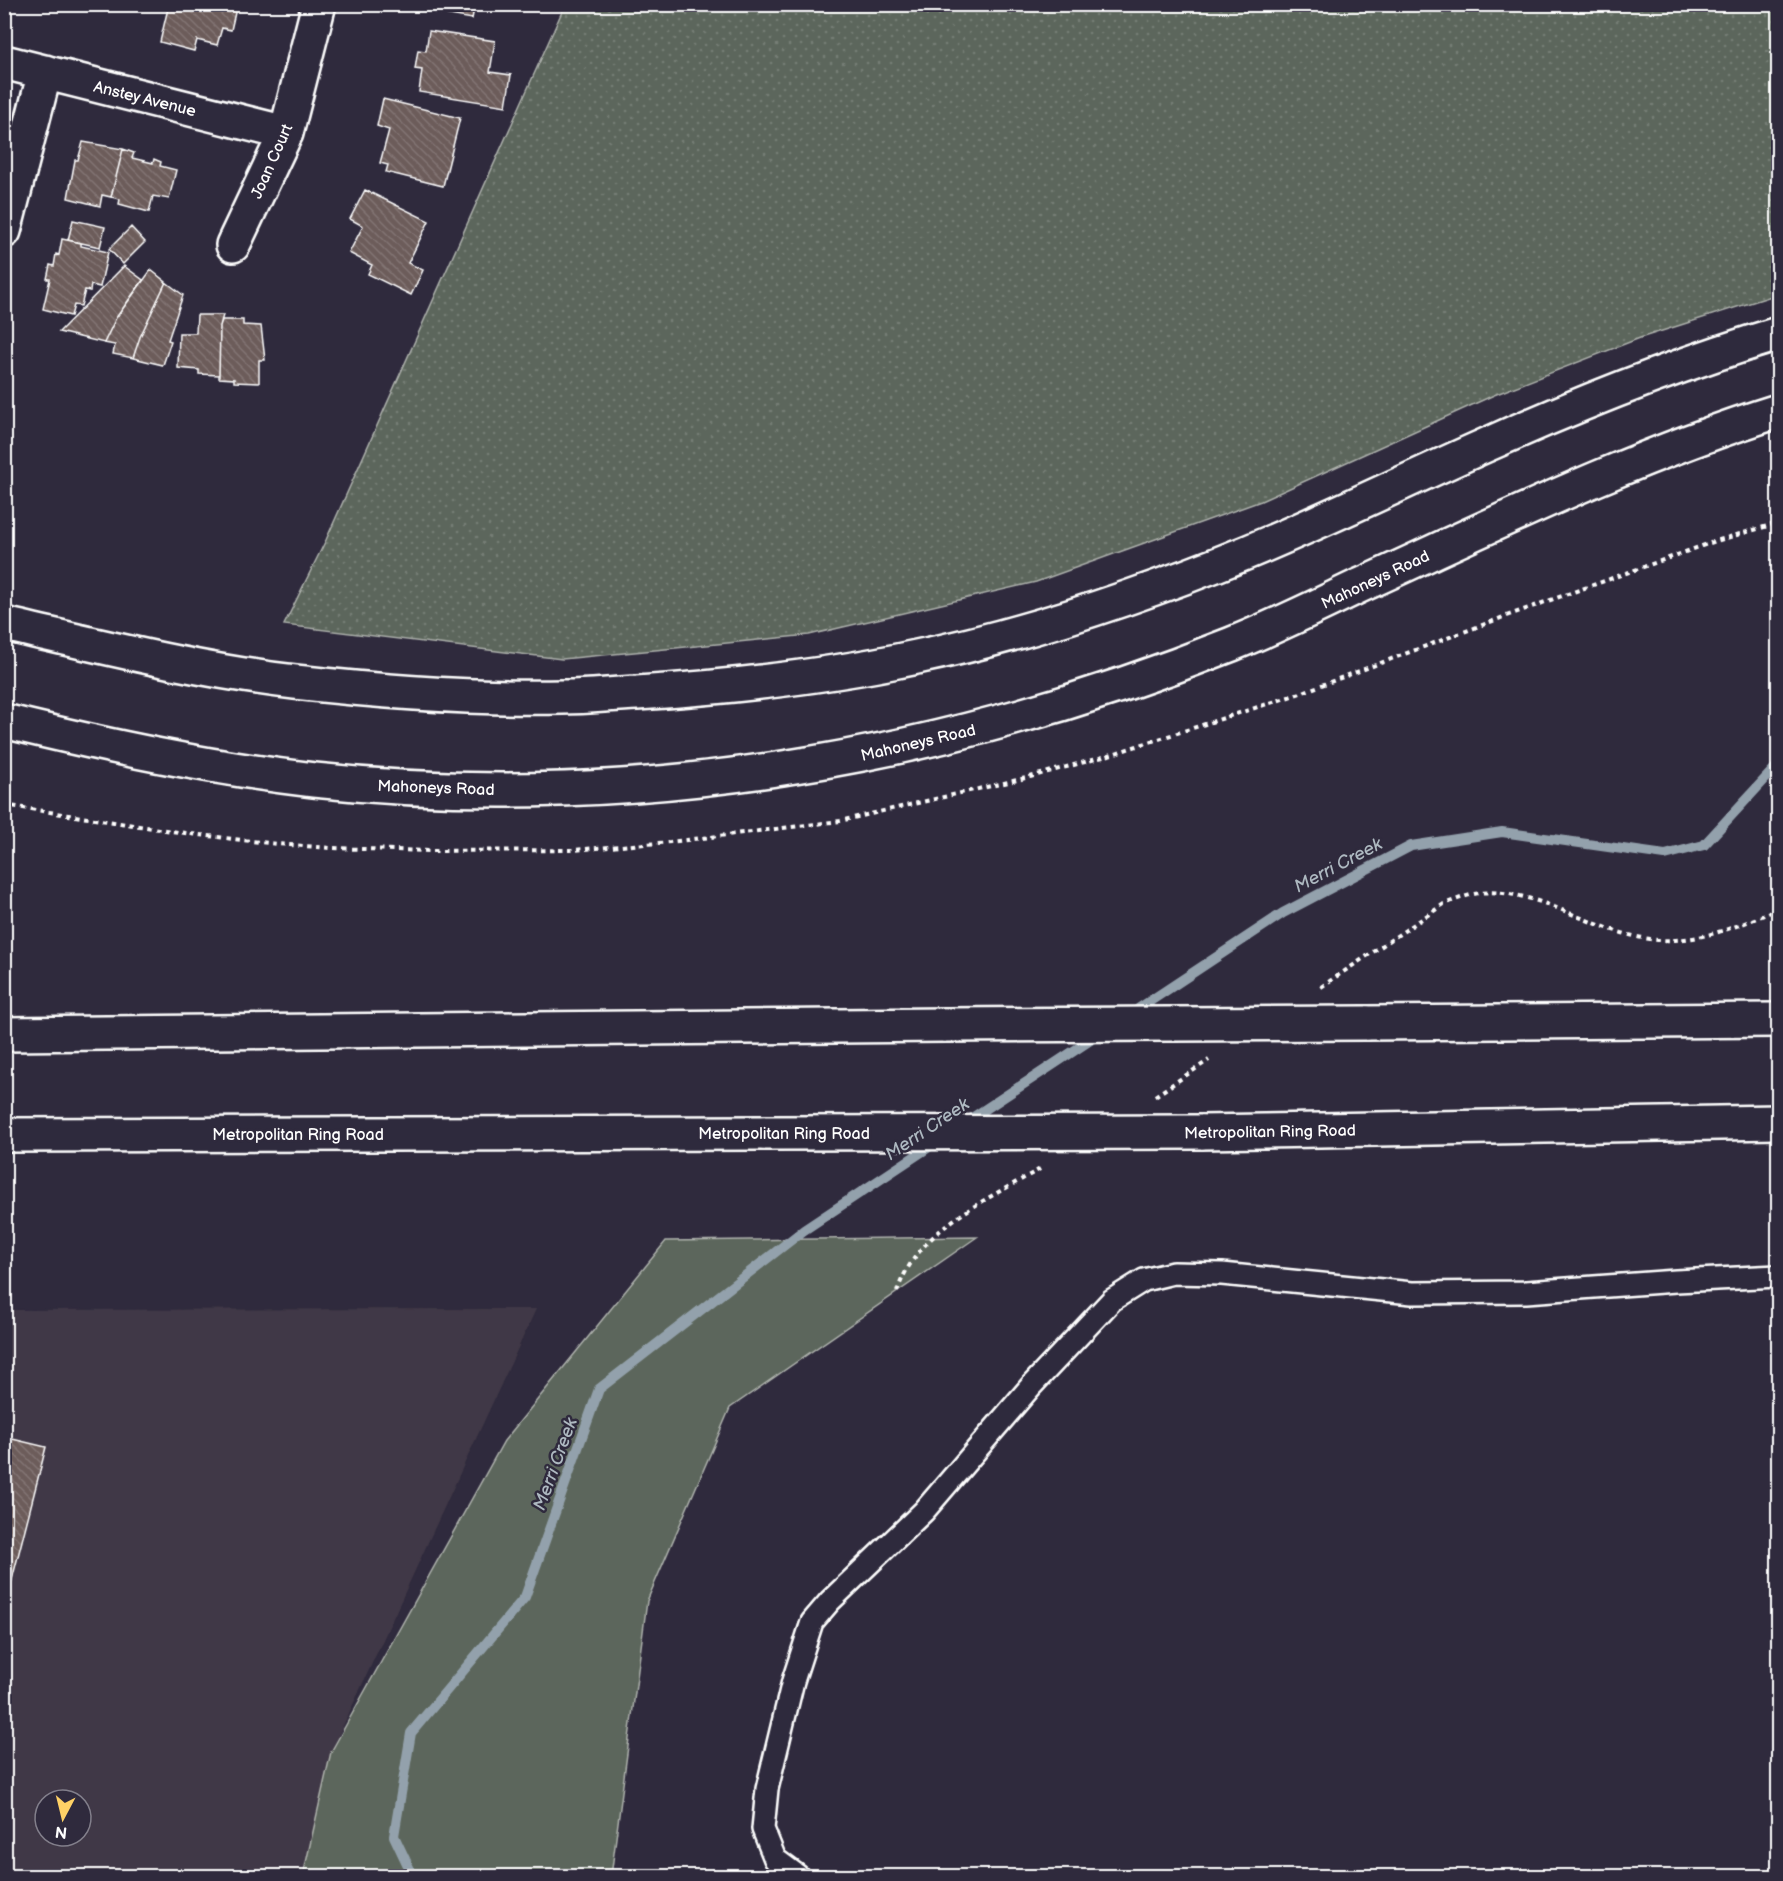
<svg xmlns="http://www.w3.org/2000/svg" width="1783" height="1881" font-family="'Balsamiq Sans',sans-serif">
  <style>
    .built { fill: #413946; fill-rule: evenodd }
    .grass { fill: #5c665b; stroke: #aeb2ad; stroke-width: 1.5 }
    .park { fill: url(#park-dots); stroke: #aeb2ad; stroke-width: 1.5 }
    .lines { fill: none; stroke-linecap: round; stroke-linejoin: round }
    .stream { stroke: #93a1ac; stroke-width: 10 }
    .building { fill: url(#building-back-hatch); stroke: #fff; stroke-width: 1.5 }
    .service-casing { stroke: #fff; stroke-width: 26 }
    .minor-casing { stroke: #fff; stroke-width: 38 }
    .primary-casing { stroke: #fff; stroke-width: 38 }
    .motorway-casing { stroke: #fff; stroke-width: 38 }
    .path { stroke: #fff; stroke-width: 4; stroke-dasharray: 4.5 4.5; stroke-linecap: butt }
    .service { stroke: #2f2a3d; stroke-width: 21 }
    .minor { stroke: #2f2a3d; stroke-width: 33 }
    .primary { stroke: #2f2a3d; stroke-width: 33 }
    .motorway { stroke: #2f2a3d; stroke-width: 33 }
    .motorway-bridge-casing { stroke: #fff; stroke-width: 38; stroke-linecap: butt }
    .motorway-bridge { stroke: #2f2a3d; stroke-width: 33 }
    .labels { text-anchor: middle; stroke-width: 5; stroke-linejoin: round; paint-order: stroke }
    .street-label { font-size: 16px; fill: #fff; stroke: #2f2a3d }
    .water-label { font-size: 18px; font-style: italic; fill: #aeb9c1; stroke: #2f2a3d }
  </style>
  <defs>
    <pattern id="park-dots" width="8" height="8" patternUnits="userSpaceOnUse" patternTransform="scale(1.5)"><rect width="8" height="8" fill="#5c665b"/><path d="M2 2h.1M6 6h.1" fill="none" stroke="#747d74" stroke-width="1.8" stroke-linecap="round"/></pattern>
    <pattern id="building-back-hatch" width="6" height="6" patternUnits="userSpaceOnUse" patternTransform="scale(1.5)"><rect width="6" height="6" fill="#6c5b5a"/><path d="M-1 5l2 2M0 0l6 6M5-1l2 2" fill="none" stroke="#827473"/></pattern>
  </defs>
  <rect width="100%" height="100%" fill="#2f2a3d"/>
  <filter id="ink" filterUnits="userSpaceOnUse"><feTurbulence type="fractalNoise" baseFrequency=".0167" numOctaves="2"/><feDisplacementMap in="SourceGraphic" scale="12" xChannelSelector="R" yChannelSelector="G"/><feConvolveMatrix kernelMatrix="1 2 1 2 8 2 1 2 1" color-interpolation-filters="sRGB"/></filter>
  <g filter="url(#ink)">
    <!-- built -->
    <path class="built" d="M536 1309 331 1752 303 1876H5L4 1310ZM45 1800H81V1836H45Z"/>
    <!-- grass -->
    <path class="grass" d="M977 1237 730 1408 647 1601 611 1876H303L331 1752 504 1441 666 1241Z"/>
    <!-- park -->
    <path class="park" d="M565 5H1778V294L1640 338 1494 395 1261 501 1036 582 809 635 562 659 284 625 326 540Z"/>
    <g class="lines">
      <!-- stream -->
      <path class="stream" d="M1129 1015 1283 913 1411 846 1502 832 1665 855 1704 845 1778 765
        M966 1122 1101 1033
        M413 1876 394 1836 411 1733 525 1597 599 1389 804 1230 938 1141"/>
    </g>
    <!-- building -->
    <path class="building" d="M169 4H237L231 30 222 28 217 45 197 40 194 51 160 42Z
      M405 4H475L472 19 405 7Z
      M429 31 495 41 490 72 511 75 506 106 419 92 422 70 415 69 418 50 426 51Z
      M383 99 460 118 443 186 386 172 388 165 380 163 389 130 377 126Z
      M83 142 123 149 111 197 102 195 100 206 68 198 75 160H78Z
      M123 149 134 153 132 158 153 163 154 159 161 162 160 166 176 170 169 199 153 196 149 212 119 204 120 199 111 197Z
      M365 190 429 221 408 263 423 270 411 295 368 274 372 265 349 253 363 226 350 219Z
      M73 220 105 227 100 247 68 240Z
      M131 227 145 242 123 264 109 249Z
      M62 239 81 243V246L108 252 100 287 91 285 90 291 85 290 81 306 74 305 71 316 43 309 50 279H47L50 265 54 266 56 254 59 255Z
      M124 266 143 280 116 318 104 343 59 332Z
      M151 270 166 282 140 337 133 358 113 354 115 345 104 343 116 318Z
      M166 282 183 295 168 340 171 341 163 365 133 358 140 337Z
      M197 315H223L220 326 219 375 199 374V370L178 368 179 333H196Z
      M222 320H243V325L261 326 265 360H259V383L234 382V379L219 378 220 326Z
      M4 1437 46 1447 4 1611Z"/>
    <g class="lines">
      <!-- service casing -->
      <g class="service-casing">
        <path id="service" d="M798 1876 775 1859 763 1829 767 1789 793 1681 812 1622 830 1601 924 1511 1032 1385 1112 1300 1144 1280 1173 1273 1222 1274 1412 1293 1526 1292 1676 1281 1778 1276"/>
      </g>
      <!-- minor casing -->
      <g class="minor-casing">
        <path id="minor" d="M4 62 286 133
          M4 231 45 72
          M233 245 286 133 319 4"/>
      </g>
      <!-- primary casing -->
      <g class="primary-casing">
        <path id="primary" d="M4 624C101 646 197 671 295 682 384 692 474 699 563 697 588 697 612 694 637 693 729 687 822 677 912 658 1024 635 1143 595 1248 552 1328 519 1405 481 1484 446 1580 403 1678 364 1778 334
          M4 721C107 746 209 768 314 780 627 814 941 760 1232 644 1275 627 1317 606 1359 586 1497 523 1634 456 1778 411"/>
      </g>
      <!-- motorway casing -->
      <g class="motorway-casing">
        <path id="motorway" d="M1366 1023 1778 1020
          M4 1034 946 1025
          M1201 1132 1778 1122
          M4 1135 765 1133"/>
      </g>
      <!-- path -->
      <path class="path" d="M4 805 191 834 277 844 331 848 429 851 573 850 670 842 840 821 1030 777 1103 757 1295 695 1509 615 1716 541 1778 523
        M1321 987 1444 904C1456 900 1467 895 1479 893 1538 886 1599 937 1660 940 1702 942 1741 925 1778 909
        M1155 1096 1209 1060
        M897 1292C918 1228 985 1201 1040 1169"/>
      <!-- service -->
      <use href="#service" class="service"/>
      <!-- minor -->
      <use href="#minor" class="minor"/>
      <!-- primary -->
      <use href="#primary" class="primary"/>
      <!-- motorway -->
      <use href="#motorway" class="motorway"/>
      <!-- motorway-bridge casing -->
      <g class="motorway-bridge-casing">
        <path id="motorway-bridge" d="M946 1025 1366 1023
          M765 1133 1201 1132"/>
      </g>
      <!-- motorway-bridge -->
      <use href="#motorway-bridge" class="motorway-bridge"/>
    </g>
  </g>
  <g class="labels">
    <!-- street labels -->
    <g class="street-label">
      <text transform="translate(145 98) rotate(14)" y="6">Anstey Avenue</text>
      <text transform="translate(271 161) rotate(-66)" y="6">Joan Court</text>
      <text transform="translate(1375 579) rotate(-25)" y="6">Mahoneys Road</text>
      <text transform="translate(918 742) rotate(-13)" y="6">Mahoneys Road</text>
      <text transform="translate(436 787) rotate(2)" y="6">Mahoneys Road</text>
      <text transform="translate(1270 1131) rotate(-1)" y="6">Metropolitan Ring Road</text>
      <text x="784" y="1139">Metropolitan Ring Road</text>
      <text x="298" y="1140">Metropolitan Ring Road</text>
    </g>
    <!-- water labels -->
    <g class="water-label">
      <text transform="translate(1338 865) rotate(-28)" y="6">Merri Creek</text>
      <text transform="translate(927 1129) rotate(-34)" y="6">Merri Creek</text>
      <text transform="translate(555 1464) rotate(-70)" y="6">Merri Creek</text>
    </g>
  </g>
  <!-- margin -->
  <rect width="1783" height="1881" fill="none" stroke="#2f2a3d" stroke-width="24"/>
  <rect x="12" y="12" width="1759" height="1857" fill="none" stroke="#fff" stroke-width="2" filter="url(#ink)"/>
  <!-- north arrow -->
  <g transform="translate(63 1818) rotate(187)"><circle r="28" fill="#2f2a3d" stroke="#827f8b" stroke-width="1.5"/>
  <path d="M0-4.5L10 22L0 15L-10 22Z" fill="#ffd166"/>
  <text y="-9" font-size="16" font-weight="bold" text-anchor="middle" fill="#ffffff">N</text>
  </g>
</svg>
